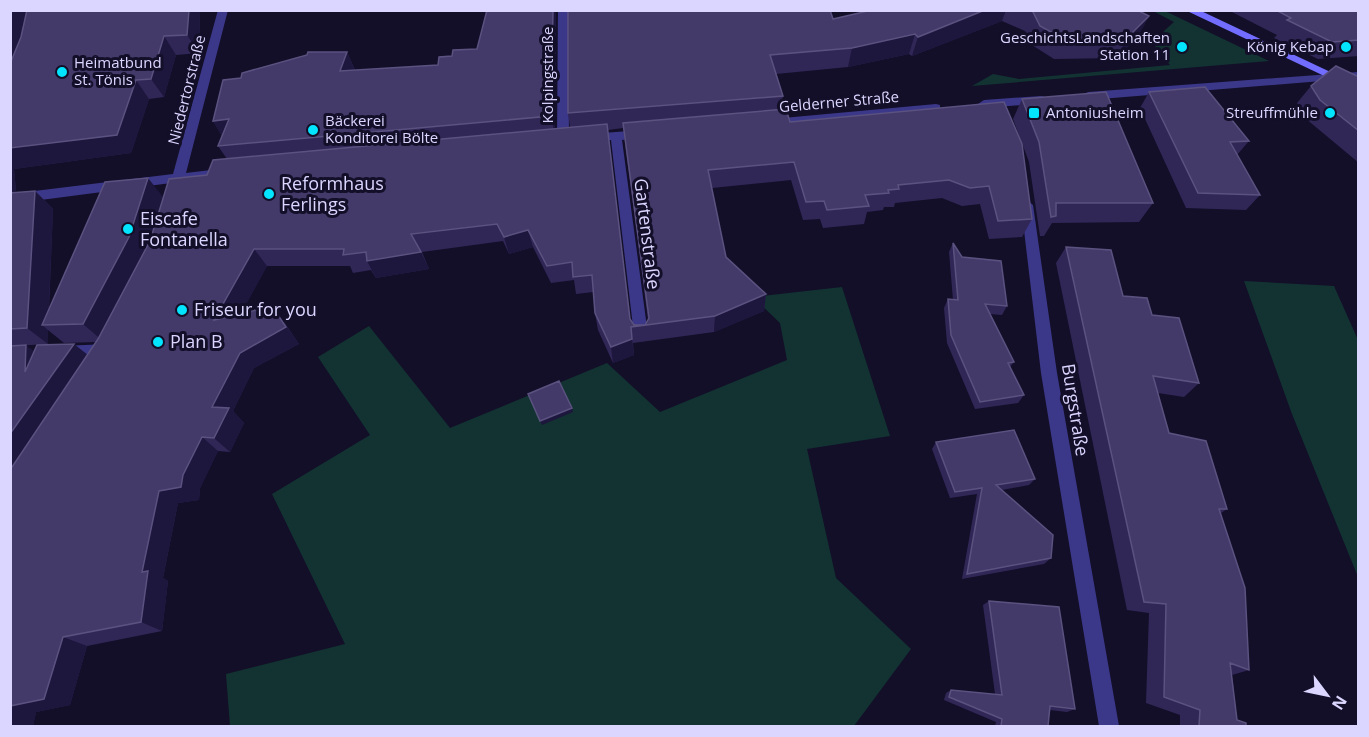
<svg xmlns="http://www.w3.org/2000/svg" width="1369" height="737" font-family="'Open Sans',sans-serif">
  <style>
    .green { fill: #123332 }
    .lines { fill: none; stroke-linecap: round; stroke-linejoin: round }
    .street { fill: #3c3889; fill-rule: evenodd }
    .secondary { fill: #726dff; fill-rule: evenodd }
    .wall { fill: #312757; fill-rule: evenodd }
    .shaded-wall { fill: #1d163d }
    .building { fill: #433a69; stroke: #5b5280; stroke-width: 1.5 }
    .poi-dot { fill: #02e4ff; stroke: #130f29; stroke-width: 2 }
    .labels { text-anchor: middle; stroke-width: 6; stroke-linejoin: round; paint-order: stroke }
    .far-poi-label { font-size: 15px; fill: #dbd6ff; stroke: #130f29; text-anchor: end }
    .far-street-label { font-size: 15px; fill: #dbd6ff; stroke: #130f29 }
    .poi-label { font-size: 18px; fill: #dbd6ff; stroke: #130f29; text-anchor: start }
    .street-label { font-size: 18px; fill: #dbd6ff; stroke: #130f29 }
  </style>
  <rect width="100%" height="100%" fill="#130f29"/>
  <!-- green -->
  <path class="green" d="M1153 11H1165L1269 61 972 86 993 74 1019 79 1170 65 1155 47 1160 42 1164 31 1174 22Z
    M1244 281 1334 286 1358 340V577L1292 414Z
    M842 287 890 436 807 449 836 578 911 649 854 726H230L226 674 345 644 272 494 370 435 318 357 369 326 450 428 607 363 660 412 787 360 780 323 753 297Z"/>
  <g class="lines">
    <!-- street -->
    <path class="street" d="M218 10H228L186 173 228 168 232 169 234 172 232 175 184 182 181 187 177 188 171 183 10 204V194L173 174Z
      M558 10H568L569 140 563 144 557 140Z
      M1358 72V78L1088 100 1082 96 1088 92Z
      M1041 96 1045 97V103L984 108 978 104 984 100Z
      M936 104 940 105V111L772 127 766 123 772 119Z
      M643 130 649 134 647 137 622 140 648 335 646 339H636L634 335 611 140 589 142 583 138 589 134Z
      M1027 200 1033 205 1057 373 1119 726H1099L1041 373 1021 205Z
      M109 344 114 346 116 350 114 354 109 356 61 358 56 356 54 352 56 348 61 346Z"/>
    <!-- secondary -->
    <path class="secondary" d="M1185 10H1199L1358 85V92Z"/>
  </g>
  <!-- wall -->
  <path class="wall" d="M10 10H200L199 53 176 55 164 97 149 99 131 153 14 169 16 191 10 192Z
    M487 10H556L555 129 570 127 568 113 833 19 872 10H1137L1149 16 1138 36 1117 58 1054 59 1032 45 1025 31 1002 21 912 56 909 54 848 67 776 74 783 96 781 110 790 122 1004 102 1032 219 1022 237 989 239 980 204 962 206 942 198 895 203 894 207H884L883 210 867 212 864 224 823 228 820 219 803 220 791 180 712 188 726 257 766 294 764 311 714 332 633 343 634 355 613 363 598 330 595 313 593 292 576 294 574 280 551 283 533 247 509 254 503 241 422 252 429 269 376 278 371 270 353 273 350 266H267L241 313 284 322 299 344 254 368 233 411 244 423 230 452 218 451 200 488 199 500 178 503 163 578 168 581 162 631 87 646 70 705 36 712 33 726H10V193L35 191 53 209 49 310 163 197 207 175 227 159 218 146 222 136 213 121 241 78 347 52 355 70 438 65 452 56 477 49ZM623 128 648 320 645 325H634L630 319 608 130ZM48 330 64 343 96 342 87 355 34 351 14 346 48 344Z
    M1228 10H1359V56L1318 59 1274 38 1277 35Z
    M1359 77V163L1305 118 1297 103 1311 86Z
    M1149 92 1249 141 1237 155 1260 195 1246 210 1186 208 1140 108Z
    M1022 99 1153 203 1139 222 1052 223 1044 236H1040L1029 162 1013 119Z
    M953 243 962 257 1007 306 1002 315 990 314 1014 362 1010 367 1024 395 1018 403 975 409 947 343 944 308 948 299 953 300 949 252Z
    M1066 247 1123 296 1152 315 1199 383 1184 397 1158 393 1169 433 1227 509 1221 513 1249 670 1232 675 1237 720 1246 726H1180V715L1146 703 1149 613 1127 610 1056 263Z
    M936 442 1035 479 1029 485 1002 490 1051 558 1044 564 962 579 977 494 950 498 932 449Z
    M989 601 1075 709 1067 712 1050 710 1048 726H995L996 722 944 700 946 693 951 690 995 694 983 605Z"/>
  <!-- shaded-wall -->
  <path class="shaded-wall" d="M12 10H31L10 81V17Z
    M189 10H200L199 53 187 35Z
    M553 10H556L555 135 551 116Z
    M985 10H1006L1002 21 912 56 918 37Z
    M1149 16 1138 36 1117 58 1127 38Z
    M915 34 909 54 848 67 852 48Z
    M164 36 176 55 164 97 151 79Z
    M347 52 355 71H340Z
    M136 80 149 99 131 153 14 169 16 191 10 192V148Z
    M229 119 225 141 213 121Z
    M148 178 164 198 147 256 104 342 83 324Z
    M35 191 53 209 48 325H42L48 330V344L27 328Z
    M528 230 533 247 509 254 504 237Z
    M254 249 267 266 228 337 214 320Z
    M421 252 429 269 376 278 367 261Z
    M766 294 764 311 714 332 715 316Z
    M272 306 299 344 254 368 233 411 244 423 230 452 214 438 212 407 240 353Z
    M632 339 634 355 613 363 611 347Z
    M74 344 93 359 10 481V434L25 372 26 345 47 361Z
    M572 408 573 412 542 425 540 421Z
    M202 437 218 451 200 488 199 500 178 503 163 578 168 581 162 631 141 622 142 572 159 491 183 475Z
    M63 637 87 646 70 705 36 712 33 726H10V706Z"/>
  <!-- building -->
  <path class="building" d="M27 10H189L187 35 164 36 151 79 136 80 117 135 10 148V64L21 37Z
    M487 10H553L551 116 218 146 229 119 213 121 223 80 241 78 242 73 307 55 308 52H347L340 71 438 65 439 57 452 56 453 50 477 49Z
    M568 10H830L833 19 872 10H985L918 37 915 34 852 48 770 55 783 96 568 113Z
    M1031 10H1137L1149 16 1127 38 1064 39 1040 26 1033 12Z
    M1276 10H1359V40L1332 42 1287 20 1291 18Z
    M1336 66 1359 77V131L1320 100 1311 86Z
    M1205 87 1249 141 1230 142 1260 195 1198 193 1149 92Z
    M1106 92 1153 203H1056V216L1051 217 1039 142 1022 99Z
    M1004 102 1022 144 1032 219 998 221 989 186 970 188 949 180 898 185 899 189 888 190 889 193 865 195 869 206 827 210 824 201 806 202 794 162 708 170 726 257 766 294 715 316 631 327 632 339 611 347 595 313 592 275 573 277 572 262 547 266 528 230 504 237 497 224 411 234 421 252 367 261 366 252 343 255 344 249H254L214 320 272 306 286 327 240 353 212 407 229 408 214 438 202 437 183 475 181 487 159 491 142 572 148 571 141 622 63 637 44 699 10 706V470L98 339 150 241 169 179 207 175 213 160 607 124 630 319 634 325H645L649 318 623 123 786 109 790 122Z
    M148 178 129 237 83 324 42 325 105 182Z
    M35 191 27 328 10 329V193Z
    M953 243 962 257 1001 261 1007 306 985 304 1014 362 1008 363 1024 395 980 402 951 335 948 299 958 300Z
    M1066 247 1111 250 1123 296 1147 298 1152 315 1179 318 1199 383 1153 376 1169 433 1206 441 1227 509H1219L1245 588 1249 670 1230 663 1237 720 1246 723V726H1199L1200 710 1164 697 1166 604 1144 602Z
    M74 344 10 434V346L26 345 25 372 37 345Z
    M559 381 572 408 540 421 528 394Z
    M1014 430 1035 479 996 485 1053 535 1051 558 967 574 982 488 955 492 936 442Z
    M989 601 1059 607 1075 709 1050 706 1048 726H1001L1002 719 949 697 951 690 1002 695Z"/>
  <!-- markers -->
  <g class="poi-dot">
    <circle cx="1182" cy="47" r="6"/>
    <circle cx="1346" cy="47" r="6"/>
    <circle cx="62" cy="72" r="6"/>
    <rect x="1028" y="107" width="12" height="12" rx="3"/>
    <circle cx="1330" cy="113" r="6"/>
    <circle cx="313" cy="130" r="6"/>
    <circle cx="269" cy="194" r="6"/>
    <circle cx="128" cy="229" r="6"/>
    <circle cx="182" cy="310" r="6"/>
    <circle cx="158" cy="342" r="6"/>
  </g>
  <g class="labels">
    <!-- far-poi labels -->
    <g class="far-poi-label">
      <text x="1170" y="43">GeschichtsLandschaften<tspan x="1170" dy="17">Station 11</tspan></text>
      <text x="1334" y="52">König Kebap</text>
      <text x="74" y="68" text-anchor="start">Heimatbund<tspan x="74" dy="17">St. Tönis</tspan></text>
      <text x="1046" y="118" text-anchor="start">Antoniusheim</text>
      <text x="1318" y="118">Streuffmühle</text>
      <text x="325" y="126" text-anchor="start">Bäckerei<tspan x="325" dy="17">Konditorei Bölte</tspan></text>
    </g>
    <!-- far-street labels -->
    <g class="far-street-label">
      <text transform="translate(548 75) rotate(-90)" y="5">Kolpingstraße</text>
      <text transform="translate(187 90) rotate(-76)" y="5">Niedertorstraße</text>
      <text transform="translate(839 102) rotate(-5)" y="5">Gelderner Straße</text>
    </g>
    <!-- poi labels -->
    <g class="poi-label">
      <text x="281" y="190">Reformhaus<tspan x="281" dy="21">Ferlings</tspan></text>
      <text x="140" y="225">Eiscafe<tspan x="140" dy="21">Fontanella</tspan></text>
      <text x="194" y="316">Friseur for you</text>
      <text x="170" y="348">Plan B</text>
    </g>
    <!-- street labels -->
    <g class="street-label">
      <text transform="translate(647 234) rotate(83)" y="6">Gartenstraße</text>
      <text transform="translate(1075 410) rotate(81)" y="6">Burgstraße</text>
    </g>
  </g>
  <!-- border -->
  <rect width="1369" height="737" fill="none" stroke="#dbd6ff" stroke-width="24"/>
  <!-- north arrow -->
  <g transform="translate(1327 695) rotate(122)" stroke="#130f29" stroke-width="4.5" paint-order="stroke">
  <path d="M0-4.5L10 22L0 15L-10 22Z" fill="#dbd6ff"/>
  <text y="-9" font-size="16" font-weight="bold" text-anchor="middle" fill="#dbd6ff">N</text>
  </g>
</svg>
